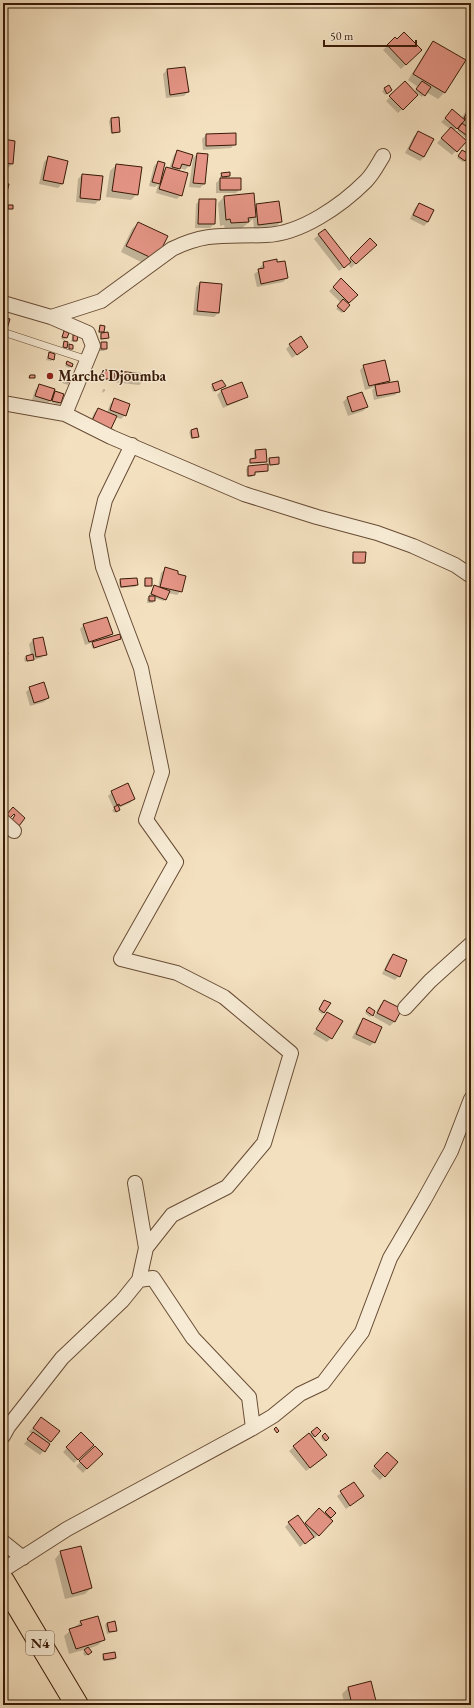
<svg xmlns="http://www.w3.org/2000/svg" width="474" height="1708" font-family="'EB Garamond',serif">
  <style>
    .shadow { fill: #0003 }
    .building { fill: #e59586; stroke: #391a07 }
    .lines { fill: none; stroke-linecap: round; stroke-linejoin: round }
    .lane-casing { stroke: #684c35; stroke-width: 8 }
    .street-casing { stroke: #684c35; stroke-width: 16 }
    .highway-casing { stroke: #391a07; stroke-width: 24 }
    .lane { stroke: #f7ebd5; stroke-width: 7 }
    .street { stroke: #f7ebd5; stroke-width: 14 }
    .highway { stroke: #f3e0bf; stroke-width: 22 }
    .poi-dot { fill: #8f2418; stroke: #f7ebd5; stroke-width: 1.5 }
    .labels { text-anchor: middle; stroke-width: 3; stroke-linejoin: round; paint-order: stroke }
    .shield { fill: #f7ebd5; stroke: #725945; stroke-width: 1 }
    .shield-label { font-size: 14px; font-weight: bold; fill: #391a07 }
    .poi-label { font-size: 15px; font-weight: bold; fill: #391a07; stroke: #f7ebd5; text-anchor: start }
  </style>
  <rect width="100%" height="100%" fill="#f3e0bf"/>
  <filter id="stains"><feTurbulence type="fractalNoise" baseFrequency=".005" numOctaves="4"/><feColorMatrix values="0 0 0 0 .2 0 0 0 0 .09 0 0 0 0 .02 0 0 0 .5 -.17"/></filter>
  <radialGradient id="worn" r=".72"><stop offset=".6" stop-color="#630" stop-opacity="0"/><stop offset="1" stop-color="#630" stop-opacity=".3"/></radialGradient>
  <!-- shadow -->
  <path class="shadow" d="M395 39 421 50 401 69 383 50Z
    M434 42 464 61 444 93 438 99 426 92 422 97 418 94 398 113 386 101 405 83 414 92 418 87 408 80 428 48Z
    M185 68 188 92 184 96 166 98 163 74 167 70Z
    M388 86 389 92 385 95 382 91Z
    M471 103V135L467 139 457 131 461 126 459 125 454 131 465 141 452 155 437 143 450 129 441 122 448 115 461 119Z
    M111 119 119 132 117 133 111 134 109 121Z
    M418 132 424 157 420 161 405 153 414 136Z
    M206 135 235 144 231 148 203 150 202 139Z
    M3 141 12 164 8 168 3 167Z
    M178 151 192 156 189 166 185 170 180 168 177 171 181 195 177 199 156 193 158 184 155 187 149 186 154 166 158 162 162 172 166 168 169 169 174 155Z
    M461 153 465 160 463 162 457 158Z
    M197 154 207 155 204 184 200 188 189 187 193 158Z
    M48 158 62 184 58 188 39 184 44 162Z
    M116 165 137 194 131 200 106 197 110 171Z
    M222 174 229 176 226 179 240 189 236 193H216V183L220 179V176Z
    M82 175 99 200 95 204 76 202 78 179Z
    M224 197 254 208 256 205 278 203 281 221 277 226 254 228 253 219 242 228 225 229 224 225 220 226 218 203Z
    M200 200 214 224 210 228H195L196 204Z
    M419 204 428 222 424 226 410 219 415 208Z
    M138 223 166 237 149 266 121 252 132 229Z
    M324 230 348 261 370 240 375 245 351 268 348 264 339 271 314 239Z
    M264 263H277L287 278 283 282 257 287 254 274 260 270V267Z
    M341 280 357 295 347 304 348 305 342 313 336 309 341 303 329 291Z
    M200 283 221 285 218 313 214 317 193 315 196 287Z
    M100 326 103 332 102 333H98Z
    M64 332 68 333 64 340 61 339Z
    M101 334 108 338 100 340V336Z
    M73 336 76 340 71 342 72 338Z
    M101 343 106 349 104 351H99V344Z
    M290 345 307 347 292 358 286 349Z
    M49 353 53 359 51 361 46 360Z
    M67 362 72 364 69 368 65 366Z
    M364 366 389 380 385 384 399 391 395 395 374 400 372 390 375 387 365 390 360 370Z
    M102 371 114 376 118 372 143 381 139 385 114 382V378L112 380H100V372Z
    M65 375 71 377 68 385 62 383Z
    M241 383 246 396 242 400 223 408 217 395 221 391Z
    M213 385 224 386 213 392 211 387Z
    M39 386 51 397 56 392 63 395 60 403 59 405 51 402 53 398 46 405 32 400 35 390Z
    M103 389H105V391L102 393Z
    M362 393 367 407 363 411 348 416 343 402 347 398Z
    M114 400 125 415 121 419 115 417 87 429 94 413 98 409 107 413 110 404Z
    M191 431 198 436 196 438 191 439 189 432Z
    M256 451 266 461 264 463 249 464 251 460 254 459V452Z
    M270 458 278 464 276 465 267 466V471L265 472 254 473 252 477H247L246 469 248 467 268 465V460Z
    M354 553 364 563 363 564H352V555Z
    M165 569 181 591 177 595 168 593 164 601 154 598 153 603H147V599L153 588 154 586 158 588 161 573Z
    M145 579 151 585 149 587H144V581Z
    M121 580 137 585 135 587 120 588 119 582Z
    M84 625 112 634 107 639 120 638 93 649 91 645 94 642 85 645 80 629Z
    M33 640 45 654 41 658 25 662 24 658 31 655 29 644Z
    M30 688 48 698 44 702 30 706 26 692Z
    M112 792 134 799 130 803 118 808 117 811 114 813 112 810 114 809 108 796Z
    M393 955 399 976 395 980 382 974 389 959Z
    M384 1001 400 1010 394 1022 390 1026 374 1017 380 1005Z
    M323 1002 324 1012 322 1014 318 1011Z
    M367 1010 372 1015 370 1017 365 1013Z
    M327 1013 331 1038 327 1042 313 1034Z
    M363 1020 374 1042 370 1046 352 1038 359 1024Z
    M41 1419 51 1442 40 1455 24 1444 32 1434 29 1432Z
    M317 1428 320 1431 312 1438 321 1459 306 1471 289 1451Z
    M81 1433 92 1445 74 1463 63 1452Z
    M325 1434 328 1438 324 1442 321 1438Z
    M95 1448 101 1454 83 1473 76 1466Z
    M387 1453 397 1462 380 1480 371 1471Z
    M354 1483 363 1496 346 1509 337 1496Z
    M330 1509 334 1513 328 1519 331 1521 314 1539 312 1537 300 1547 285 1527 289 1523 304 1525 319 1510 324 1514Z
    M61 1552 91 1588 85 1594 65 1599 55 1559Z
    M81 1622 104 1639 98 1645 88 1649 89 1654 85 1656 83 1653 87 1649 69 1654 64 1636Z
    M107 1623 116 1631 114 1632 107 1634 105 1625Z
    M104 1655 115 1658 114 1660 103 1661 102 1657Z
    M348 1688 376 1705H345L342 1694Z"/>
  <!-- building -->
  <path class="building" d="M404 32 422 50 406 65 387 45 395 37 397 39Z
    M433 41 466 60 445 93 413 74Z
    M185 67 189 92 170 95 167 69Z
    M405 81 418 95 403 110 389 96Z
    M422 81 431 87 425 96 416 89Z
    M389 85 392 90 387 94 384 88Z
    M471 105V122L464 118Z
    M452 109 465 120 457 129 445 118Z
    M119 117 120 132 112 133 111 118Z
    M462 123 471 130 470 138 458 129Z
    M451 127 467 141 457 152 441 138Z
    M418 131 434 139 424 157 409 149Z
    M236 133V145L206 146V134Z
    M3 139 15 141 13 164 3 163Z
    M177 150 193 155 190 166 182 164 180 169 172 167Z
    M462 150 469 154 465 161 458 156Z
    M197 153 208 154 205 184 193 183Z
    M48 156 68 161 63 184 43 180Z
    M158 161 165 163 160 184 152 182Z
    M116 164 142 167 138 195 112 191Z
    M166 167 188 173 182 196 159 189Z
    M230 172V176L222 177 221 173Z
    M82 174 103 176 100 200 80 198Z
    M220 178H241V190H220Z
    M3 182 9 184 3 208Z
    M254 193 256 217 248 218 249 222 231 223 230 219 226 220 224 196Z
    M199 199H216L215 224H198Z
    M279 201 282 222 258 225 256 204Z
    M419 203 434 210 428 222 413 215Z
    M8 205H13V209H8Z
    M138 222 168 236 156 260 126 246Z
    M325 229 351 262 344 268 318 234Z
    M370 238 377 245 356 264 350 258Z
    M277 259V262L285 261 288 278 261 284 258 269 264 268 263 262Z
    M341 278 358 295 349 303 333 287Z
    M200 282 222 284 219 313 197 311Z
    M343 299 350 305 344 312 337 306Z
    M3 317 10 319 7 329 3 328Z
    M100 325 105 326 104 332H99Z
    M64 331 69 333 67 338 62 337Z
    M108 332 109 338 101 339V333Z
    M73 335 78 336 77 341H73Z
    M301 336 308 347 297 355 289 344Z
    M64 341 68 342 67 348 63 347Z
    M101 342H107V349H101Z
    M69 344 73 345V349H69Z
    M49 352 55 354 54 360 48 358Z
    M385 360 390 381 369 386 363 365Z
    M67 361 73 364 72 367 66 364Z
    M102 370H115V379H102Z
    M118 371 145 374 144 381 117 378Z
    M65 374 73 376 71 383 63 381Z
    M30 375H35V378H29Z
    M222 380 226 386 215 391 212 384Z
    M398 381 400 392 377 396 375 385Z
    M242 382 248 397 227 405 221 390Z
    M39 384 55 389 51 401 35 396Z
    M55 391 64 394 61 403 52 401Z
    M362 392 368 407 352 412 347 397Z
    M114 398 130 404 126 416 110 410Z
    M98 408 117 416 109 433 90 425Z
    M197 428 199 437 192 438 191 430Z
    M266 449 267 462 250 463V459L256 458 255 450Z
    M279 457V464L270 465 269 458Z
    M268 464V471L255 472V475L248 476V466Z
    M353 552H366L365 563H353Z
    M165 567 178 571V574L186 576 182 592 160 587Z
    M137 578 138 585 121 587 120 579Z
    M145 578H152V586H145Z
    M154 585 170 591 166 600 151 594Z
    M149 596H155V601H149Z
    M107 617 113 634 89 642 83 624Z
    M120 634 121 639 94 648 92 642Z
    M43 637 47 655 36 657 33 639Z
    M3 643 8 654 3 656Z
    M33 654 34 660 27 661 26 656Z
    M44 682 49 698 34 703 29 687Z
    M128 783 135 799 120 806 119 804 117 805 111 791Z
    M118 805 120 810 116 812 114 807Z
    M13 807 25 818 19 826 12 820 15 815 14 814 10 818 6 815Z
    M393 954 407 960 400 977 385 970Z
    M324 1000 331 1003 324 1013 319 1009Z
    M384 1000 402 1009 395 1022 377 1013Z
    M369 1007 375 1011 373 1016 366 1011Z
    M327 1012 343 1021 332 1039 316 1029Z
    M363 1018 382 1027 375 1043 356 1034Z
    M41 1417 60 1431 51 1442 33 1428Z
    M276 1427 279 1431 277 1433 274 1429Z
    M317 1427 321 1431 315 1437 311 1432Z
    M33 1432 50 1444 45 1452 27 1439Z
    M81 1432 94 1445 78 1460 66 1447Z
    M309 1433 327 1455 310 1468 293 1446Z
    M325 1433 329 1438 326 1441 322 1436Z
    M95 1446 103 1454 87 1469 79 1461Z
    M387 1452 398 1462 385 1477 374 1466Z
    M354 1482 364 1496 350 1506 340 1491Z
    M330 1507 336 1513 331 1518 325 1512Z
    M319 1508 333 1521 319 1536 305 1523Z
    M298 1515 314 1537 305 1544 288 1522Z
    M81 1546 92 1588 72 1594 60 1551Z
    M98 1616 105 1640 76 1649 69 1629 82 1625 80 1621Z
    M115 1621 117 1631 109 1632 107 1623Z
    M88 1647 92 1652 88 1655 84 1650Z
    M115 1652 116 1658 104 1660 103 1654Z
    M371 1681 377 1705H352L348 1687Z"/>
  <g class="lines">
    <!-- lane casing -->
    <g class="lane-casing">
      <path id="lane" d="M3 332 88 360"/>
    </g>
    <!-- street casing -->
    <g class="street-casing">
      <path id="street" d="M3 303 51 317 88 333 93 346 65 414
        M51 317 101 301 172 249C209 231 228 237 266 235 301 234 342 205 366 181 373 174 378 164 383 156
        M3 403 65 414 111 437 244 494 317 517 377 533 413 546 455 565 471 576
        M132 445 105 500 97 535 103 567 141 668 162 772 146 820 176 862 121 959 177 973 224 997 291 1053 264 1143 227 1187 172 1215 146 1248
        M3 821 14 831
        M405 1008 430 981 471 944
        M139 1280 153 1278 193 1338 249 1397 253 1428
        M3 1436 8 1427 62 1358 122 1301 139 1280 146 1248 135 1183
        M3 1542 23 1558
        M3 1570 67 1529 253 1428 273 1416 300 1394 323 1383 362 1332 390 1258 424 1200 451 1151 471 1099"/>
    </g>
    <!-- highway casing -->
    <g class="highway-casing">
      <path id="highway" d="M3 1581 77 1705"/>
    </g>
    <!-- lane -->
    <use href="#lane" class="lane"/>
    <!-- street -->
    <use href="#street" class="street"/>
    <!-- highway -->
    <use href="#highway" class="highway"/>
  </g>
  <!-- markers -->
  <circle class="poi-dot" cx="50" cy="376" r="4"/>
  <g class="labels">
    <!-- shield labels -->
    <rect class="shield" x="26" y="1631" width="28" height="24" rx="3"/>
    <g class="shield-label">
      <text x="40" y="1648">N4</text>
    </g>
    <!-- poi labels -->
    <g class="poi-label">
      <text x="58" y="381">Marché Djoumba</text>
    </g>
  </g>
  <!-- margin -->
  <rect width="474" height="1708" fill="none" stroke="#f3e0bf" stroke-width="16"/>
  <rect x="4" y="4" width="466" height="1700" fill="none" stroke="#391a07" stroke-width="2"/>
  <rect x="8" y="8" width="458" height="1692" fill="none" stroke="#391a07"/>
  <!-- scale -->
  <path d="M324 40v6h92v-6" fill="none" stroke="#391a07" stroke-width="2"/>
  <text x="330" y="40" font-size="12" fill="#391a07" stroke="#f7ebd5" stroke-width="3" paint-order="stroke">50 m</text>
  <rect width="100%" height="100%" filter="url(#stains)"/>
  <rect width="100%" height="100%" fill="url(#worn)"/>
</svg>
